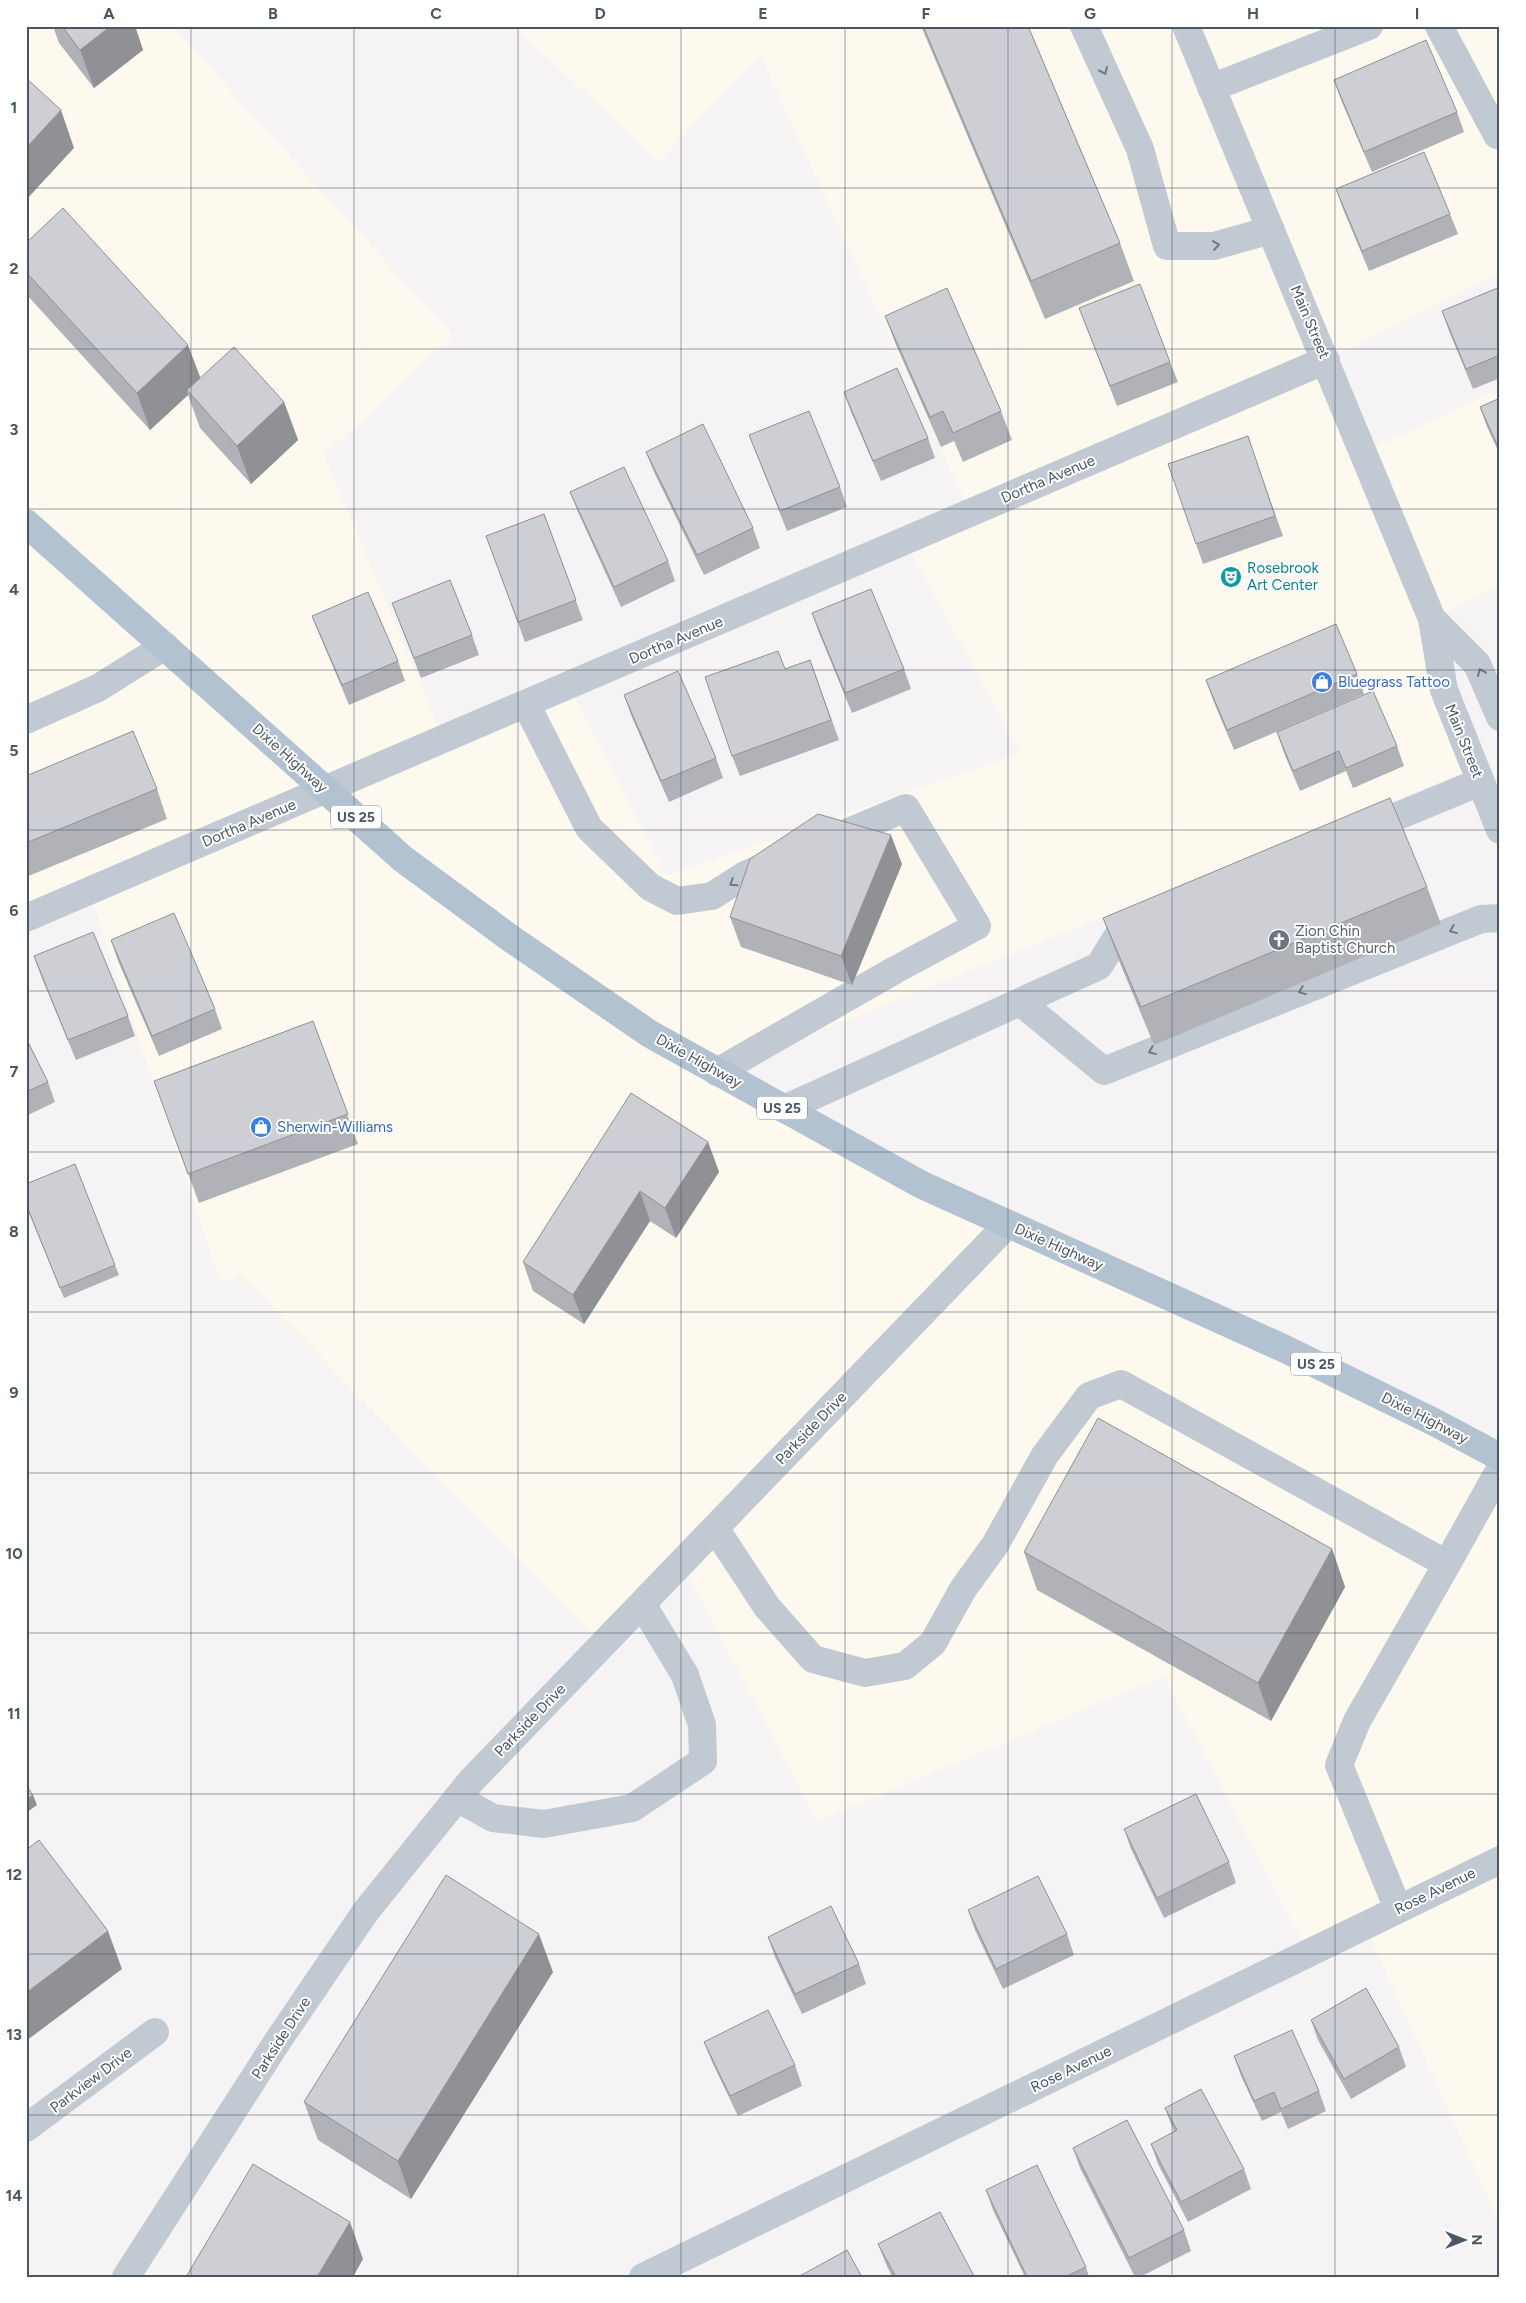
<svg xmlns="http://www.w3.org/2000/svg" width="1526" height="2303" font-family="Figtree,sans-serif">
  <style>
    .commercial { fill: #fdf9ef }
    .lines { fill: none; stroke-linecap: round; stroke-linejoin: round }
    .minor { stroke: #c1cad2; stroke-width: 28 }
    .major { stroke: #b3c2d1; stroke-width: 28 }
    .wall { fill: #b0b2b7 }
    .shaded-wall { fill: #909195 }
    .building { fill: #cdcfd5; stroke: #909195 }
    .oneway { stroke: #6e7983 }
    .grid { fill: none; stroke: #4a5661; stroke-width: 1; stroke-opacity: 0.55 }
    .labels { text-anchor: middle; stroke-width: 4; stroke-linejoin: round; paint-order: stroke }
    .shield { fill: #fff; stroke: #808990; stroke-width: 1 }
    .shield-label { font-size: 14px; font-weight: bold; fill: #4a5661 }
    .street-label { font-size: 15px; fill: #4a5661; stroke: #fff }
    .culture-label { font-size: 15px; fill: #0d838f; stroke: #fff; text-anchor: start }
    .shop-label { font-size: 15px; fill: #366cbe; stroke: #fff; text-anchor: start }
    .worship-label { font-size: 15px; fill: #5b616d; stroke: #fff; text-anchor: start }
    .neatline { fill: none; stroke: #4a5661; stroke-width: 2 }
    .grid-label { font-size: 16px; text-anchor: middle; font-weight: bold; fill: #4a5661 }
  </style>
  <rect width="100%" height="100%" fill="#f5f3f3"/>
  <!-- commercial -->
  <path class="commercial" d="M26 26H172L453 336 324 455 444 740 569 686 667 876 1020 753 905 541 970 512 760 55 659 162 514 26H1500V273L1326 360 1364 453 1500 388V585L1432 619 1474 768 718 1072 1500 1457V2224L1365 1926 1308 1953 1164 1676 817 1821 682 1563 602 1645 241 1275 221 1283 89 892 26 918Z"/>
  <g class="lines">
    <!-- minor -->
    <path class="minor" d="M1084 26 1140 149 1167 246H1214L1271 230
      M1186 26 1432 619 1444 690 1500 830
      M1439 26 1497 135 1500 133
      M1211 88 1369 26
      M1432 619 1477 664 1500 717
      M526 704 589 828 650 887 677 901 712 896 745 875 779 861
      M26 720 98 688 165 646
      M1364 830 1480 782
      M26 918 1326 360
      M1020 1002 1104 1071 1481 919 1500 918
      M717 1072 895 970 977 926 906 808 827 841
      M784 1109 1099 966 1120 932 1142 923
      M715 1528 767 1607 813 1659 865 1673 905 1666 933 1643 963 1589 995 1545 1045 1455 1089 1396 1121 1384 1447 1564 1500 1469
      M457 1798 493 1818 544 1824 632 1808 703 1761 702 1725 685 1675 642 1604
      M1398 1909 1339 1765 1357 1721 1447 1564
      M26 2128 155 2032
      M126 2277 279 2039 366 1911 471 1781 1008 1224
      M643 2277 1500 1860"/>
    <!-- major -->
    <path class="major" d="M26 523 403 859 510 938 650 1034 922 1185 1285 1349 1434 1422 1500 1457"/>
  </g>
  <!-- wall -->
  <path class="wall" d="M53 26H135L143 50 94 88 59 43Z
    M921 26H1028L1120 243 1134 281 1045 319Z
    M1334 80 1457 112 1464 132 1372 172 1341 100Z
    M1336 189 1450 214 1458 234 1369 271 1343 209Z
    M26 243 200 378 284 402 298 440 251 484 200 428 188 395 150 430 26 294Z
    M1500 287V378L1473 389 1449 331 1442 311Z
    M1079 308 1170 362 1178 382 1117 406Z
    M885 316 1001 411 1012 440 963 462 954 441 941 447 896 345Z
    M844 392 928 438 935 458 881 481 851 412Z
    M1500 398V455L1487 427 1480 407Z
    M749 435 840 487 847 507 787 531Z
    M646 452 753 528 760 548 704 575 654 472Z
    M1255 457 1283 536 1203 564 1196 544Z
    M570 492 668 561 675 581 621 607 578 512Z
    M544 514 583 620 525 642 486 536Z
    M392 603 472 635 479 655 421 678Z
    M812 613 904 669 911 689 852 713 819 633Z
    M312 616 398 661 405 681 349 705 320 636Z
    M810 660 839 740 740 776 732 756 785 669Z
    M1357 674 1364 694 1234 750 1213 700 1206 680Z
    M624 695 716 758 723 778 669 802 631 715Z
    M1277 732 1397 746 1404 766 1353 788 1346 771 1300 791 1284 753Z
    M26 776 157 789 167 819 26 877Z
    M902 864 852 985 741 947 730 917Z
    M1427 887 1441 924 1154 1045 1117 956 1103 918Z
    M111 940 215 1009 222 1029 159 1056 118 961Z
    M34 956 128 1016 135 1036 76 1060 41 976Z
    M313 1021 358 1144 199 1203 154 1081Z
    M26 1038 48 1082 55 1102 26 1116Z
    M708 1142 719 1172 676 1238 650 1221 584 1324 533 1291 523 1262Z
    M26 1184 115 1265 119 1275 64 1298 26 1206Z
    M1332 1549 1345 1587 1271 1721 1037 1590 1024 1552Z
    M1124 1829 1229 1862 1236 1883 1164 1918 1131 1849Z
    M968 1910 1067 1934 1074 1955 1003 1989 975 1930Z
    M768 1937 859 1964 866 1984 802 2014 775 1957Z
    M553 1972 411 2199 318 2140 304 2102Z
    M1311 2020 1399 2047 1406 2067 1351 2099 1318 2040Z
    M704 2042 795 2065 802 2086 738 2116 712 2062Z
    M1234 2056 1319 2091 1326 2111 1288 2129 1281 2112 1262 2121 1241 2076Z
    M1165 2108 1244 2169 1251 2189 1188 2222 1158 2164 1151 2144 1174 2132Z
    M1073 2148 1184 2230 1191 2251 1140 2277H1135L1080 2168Z
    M986 2190 1086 2267 1089 2277H1025L993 2210Z
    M940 2212 974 2277H892L886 2264 878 2244Z"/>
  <!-- shaded-wall -->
  <path class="shaded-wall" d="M111 26H135L143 50 94 88 80 50Z
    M61 110 74 148 26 200V148Z
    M188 345 202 382 187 390 188 395 150 430 137 393Z
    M284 402 298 440 251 484 237 446Z
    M891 835 902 864 852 985 841 956Z
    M708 1142 719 1172 676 1238 665 1208Z
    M640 1191 650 1221 584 1324 573 1295Z
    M1332 1549 1345 1587 1271 1721 1258 1683Z
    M33 1795 37 1805 26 1813V1800Z
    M108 1931 122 1969 26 2041V1993Z
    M539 1934 553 1972 411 2199 398 2161Z
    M350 2222 363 2259 353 2277H317Z"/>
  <!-- building -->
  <path class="building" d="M62 26H111L80 50Z
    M923 26H1028L1120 243 1031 281Z
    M1426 40 1457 112 1364 152 1334 80Z
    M26 78 61 110 26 148Z
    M1424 152 1450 214 1362 251 1336 189Z
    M63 208 188 345 137 393 26 272V243Z
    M1140 284 1170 362 1110 386 1079 308Z
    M1500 287V355L1466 369 1442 311Z
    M947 288 1001 411 953 433 943 411 930 417 885 316Z
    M234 347 284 402 237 446 187 390Z
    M897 368 928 438 873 461 844 392Z
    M1500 398V451L1480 407Z
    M809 411 840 487 780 511 749 435Z
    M703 424 753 528 697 555 646 452Z
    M1248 436 1275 516 1196 544 1168 464Z
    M624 467 668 561 614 587 570 492Z
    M544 514 576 600 518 622 486 536Z
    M450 580 472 635 414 658 392 603Z
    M871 589 904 669 845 693 812 613Z
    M368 592 398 661 342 685 312 616Z
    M1336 624 1357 674 1227 730 1206 680Z
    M778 651 785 669 810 660 831 720 732 756 705 677Z
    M678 671 716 758 661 781 624 695Z
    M1373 691 1397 746 1346 768 1339 751 1293 771 1277 732Z
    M133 731 157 789 26 843V776Z
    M1390 798 1427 887 1141 1007 1103 918Z
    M818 814 891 835 841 956 730 917 750 859Z
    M174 913 215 1009 152 1036 111 940Z
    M93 932 128 1016 68 1040 34 956Z
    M313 1021 348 1114 188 1174 154 1081Z
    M26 1038 48 1082 26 1092Z
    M631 1093 708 1142 665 1208 640 1191 573 1295 523 1262Z
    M75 1164 115 1265 60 1288 26 1204V1184Z
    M1098 1418 1332 1549 1258 1683 1024 1552Z
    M26 1785 33 1795 26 1800Z
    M1196 1794 1229 1862 1157 1898 1124 1829Z
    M39 1840 108 1931 26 1993V1850Z
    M446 1875 539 1934 398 2161 304 2102Z
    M1038 1876 1067 1934 996 1969 968 1910Z
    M831 1906 859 1964 795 1994 768 1937Z
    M1366 1988 1399 2047 1344 2079 1311 2020Z
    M768 2010 795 2065 730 2096 704 2042Z
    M1292 2030 1319 2091 1281 2109 1274 2092 1254 2101 1234 2056Z
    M1201 2089 1244 2169 1181 2202 1151 2144 1177 2130 1165 2108Z
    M1127 2120 1184 2230 1129 2258 1073 2148Z
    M253 2164 350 2222 317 2277H186Z
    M1037 2165 1086 2267 1065 2277H1027L986 2190Z
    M940 2212 974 2276 972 2277H896L878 2244Z
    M847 2250 862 2277H798Z"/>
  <!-- one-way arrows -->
  <defs><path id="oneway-chevron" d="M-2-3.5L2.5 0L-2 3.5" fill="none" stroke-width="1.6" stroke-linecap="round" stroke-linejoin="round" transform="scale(1.25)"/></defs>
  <g class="oneway">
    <use href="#oneway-chevron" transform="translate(1104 71) rotate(66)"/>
    <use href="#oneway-chevron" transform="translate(1216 245) rotate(-9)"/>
    <use href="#oneway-chevron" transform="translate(1481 672) rotate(-113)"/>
    <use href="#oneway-chevron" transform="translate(733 883) rotate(147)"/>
    <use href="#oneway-chevron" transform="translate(1453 930) rotate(158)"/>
    <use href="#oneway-chevron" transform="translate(1302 991) rotate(158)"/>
    <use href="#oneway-chevron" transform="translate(1152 1051) rotate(158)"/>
  </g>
  <!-- grid -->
  <path class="grid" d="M191 26V2277M354 26V2277M518 26V2277M681 26V2277M845 26V2277M1008 26V2277M1172 26V2277M1335 26V2277M26 188H1500M26 349H1500M26 509H1500M26 670H1500M26 830H1500M26 991H1500M26 1152H1500M26 1312H1500M26 1473H1500M26 1633H1500M26 1794H1500M26 1954H1500M26 2115H1500"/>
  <!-- icons -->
  <defs>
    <g id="theatre-disc" transform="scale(1.125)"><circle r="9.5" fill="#0f9aa8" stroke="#fff"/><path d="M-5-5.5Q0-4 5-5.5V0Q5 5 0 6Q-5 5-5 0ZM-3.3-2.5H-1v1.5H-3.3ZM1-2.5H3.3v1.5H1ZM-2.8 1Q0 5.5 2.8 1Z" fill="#fff"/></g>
    <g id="shop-disc" transform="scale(1.125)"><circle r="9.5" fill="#3f7fe0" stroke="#fff"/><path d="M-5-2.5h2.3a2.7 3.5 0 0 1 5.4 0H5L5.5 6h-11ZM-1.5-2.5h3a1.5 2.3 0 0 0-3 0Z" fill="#fff"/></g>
    <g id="church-disc" transform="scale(1.125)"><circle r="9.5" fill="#6b7280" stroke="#fff"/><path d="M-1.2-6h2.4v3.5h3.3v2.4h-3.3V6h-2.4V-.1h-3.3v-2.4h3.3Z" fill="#fff"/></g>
  </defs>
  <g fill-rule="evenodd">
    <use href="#theatre-disc" x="1231" y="577"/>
    <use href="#shop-disc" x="1322" y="682"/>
    <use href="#church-disc" x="1279" y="940"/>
    <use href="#shop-disc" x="261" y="1127"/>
  </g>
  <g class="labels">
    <!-- shield labels -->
    <g class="shield">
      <rect x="331" y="805.5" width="50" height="23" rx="4"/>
      <rect x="757" y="1096.5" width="50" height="23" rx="4"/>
      <rect x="1291" y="1352.5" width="50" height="23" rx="4"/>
    </g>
    <g class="shield-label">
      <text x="356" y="822">US 25</text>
      <text x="782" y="1113">US 25</text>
      <text x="1316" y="1369">US 25</text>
    </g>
    <!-- street labels -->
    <g class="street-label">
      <text transform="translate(1310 322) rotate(67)" y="5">Main Street</text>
      <text transform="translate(1048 479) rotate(-23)" y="5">Dortha Avenue</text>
      <text transform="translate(676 640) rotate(-23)" y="5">Dortha Avenue</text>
      <text transform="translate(1464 741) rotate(68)" y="5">Main Street</text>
      <text transform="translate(290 758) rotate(42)" y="5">Dixie Highway</text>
      <text transform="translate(249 823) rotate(-23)" y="5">Dortha Avenue</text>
      <text transform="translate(699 1061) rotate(29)" y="5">Dixie Highway</text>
      <text transform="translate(1059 1247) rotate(24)" y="5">Dixie Highway</text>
      <text transform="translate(1425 1418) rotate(27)" y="5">Dixie Highway</text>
      <text transform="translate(811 1428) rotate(-46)" y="5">Parkside Drive</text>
      <text transform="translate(530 1720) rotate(-46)" y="5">Parkside Drive</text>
      <text transform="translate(1435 1891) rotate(-26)" y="5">Rose Avenue</text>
      <text transform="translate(281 2038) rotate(-57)" y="5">Parkside Drive</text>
      <text transform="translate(1071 2069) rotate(-26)" y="5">Rose Avenue</text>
      <text transform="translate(91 2080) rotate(-37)" y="5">Parkview Drive</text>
    </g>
    <!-- culture labels -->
    <g class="culture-label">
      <text x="1247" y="573">Rosebrook<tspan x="1247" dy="17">Art Center</tspan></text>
    </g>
    <!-- shop labels -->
    <g class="shop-label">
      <text x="1338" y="687">Bluegrass Tattoo</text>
      <text x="277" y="1132">Sherwin-Williams</text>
    </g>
    <!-- worship labels -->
    <g class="worship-label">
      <text x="1295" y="936">Zion Chin<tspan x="1295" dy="17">Baptist Church</tspan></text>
    </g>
  </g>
  <!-- border -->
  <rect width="1526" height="2303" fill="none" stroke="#ffffff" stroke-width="55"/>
  <!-- north arrow -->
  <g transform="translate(1464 2240) rotate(90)" stroke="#ffffff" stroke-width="4" paint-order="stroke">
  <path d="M0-4L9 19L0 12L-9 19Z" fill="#4a5661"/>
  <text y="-8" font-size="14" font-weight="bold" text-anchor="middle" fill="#4a5661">N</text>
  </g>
  <rect x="28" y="28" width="1470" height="2248" class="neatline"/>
  <g class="grid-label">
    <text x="109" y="19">A</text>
    <text x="273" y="19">B</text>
    <text x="436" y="19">C</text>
    <text x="600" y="19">D</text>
    <text x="763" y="19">E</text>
    <text x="926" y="19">F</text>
    <text x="1090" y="19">G</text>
    <text x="1253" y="19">H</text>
    <text x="1417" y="19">I</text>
    <text x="14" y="113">1</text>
    <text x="14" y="274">2</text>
    <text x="14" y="435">3</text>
    <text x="14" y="595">4</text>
    <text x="14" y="756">5</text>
    <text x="14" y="916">6</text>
    <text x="14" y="1077">7</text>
    <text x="14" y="1237">8</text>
    <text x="14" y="1398">9</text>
    <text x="14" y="1559">10</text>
    <text x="14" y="1719">11</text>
    <text x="14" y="1880">12</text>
    <text x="14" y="2040">13</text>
    <text x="14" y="2201">14</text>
  </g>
</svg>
